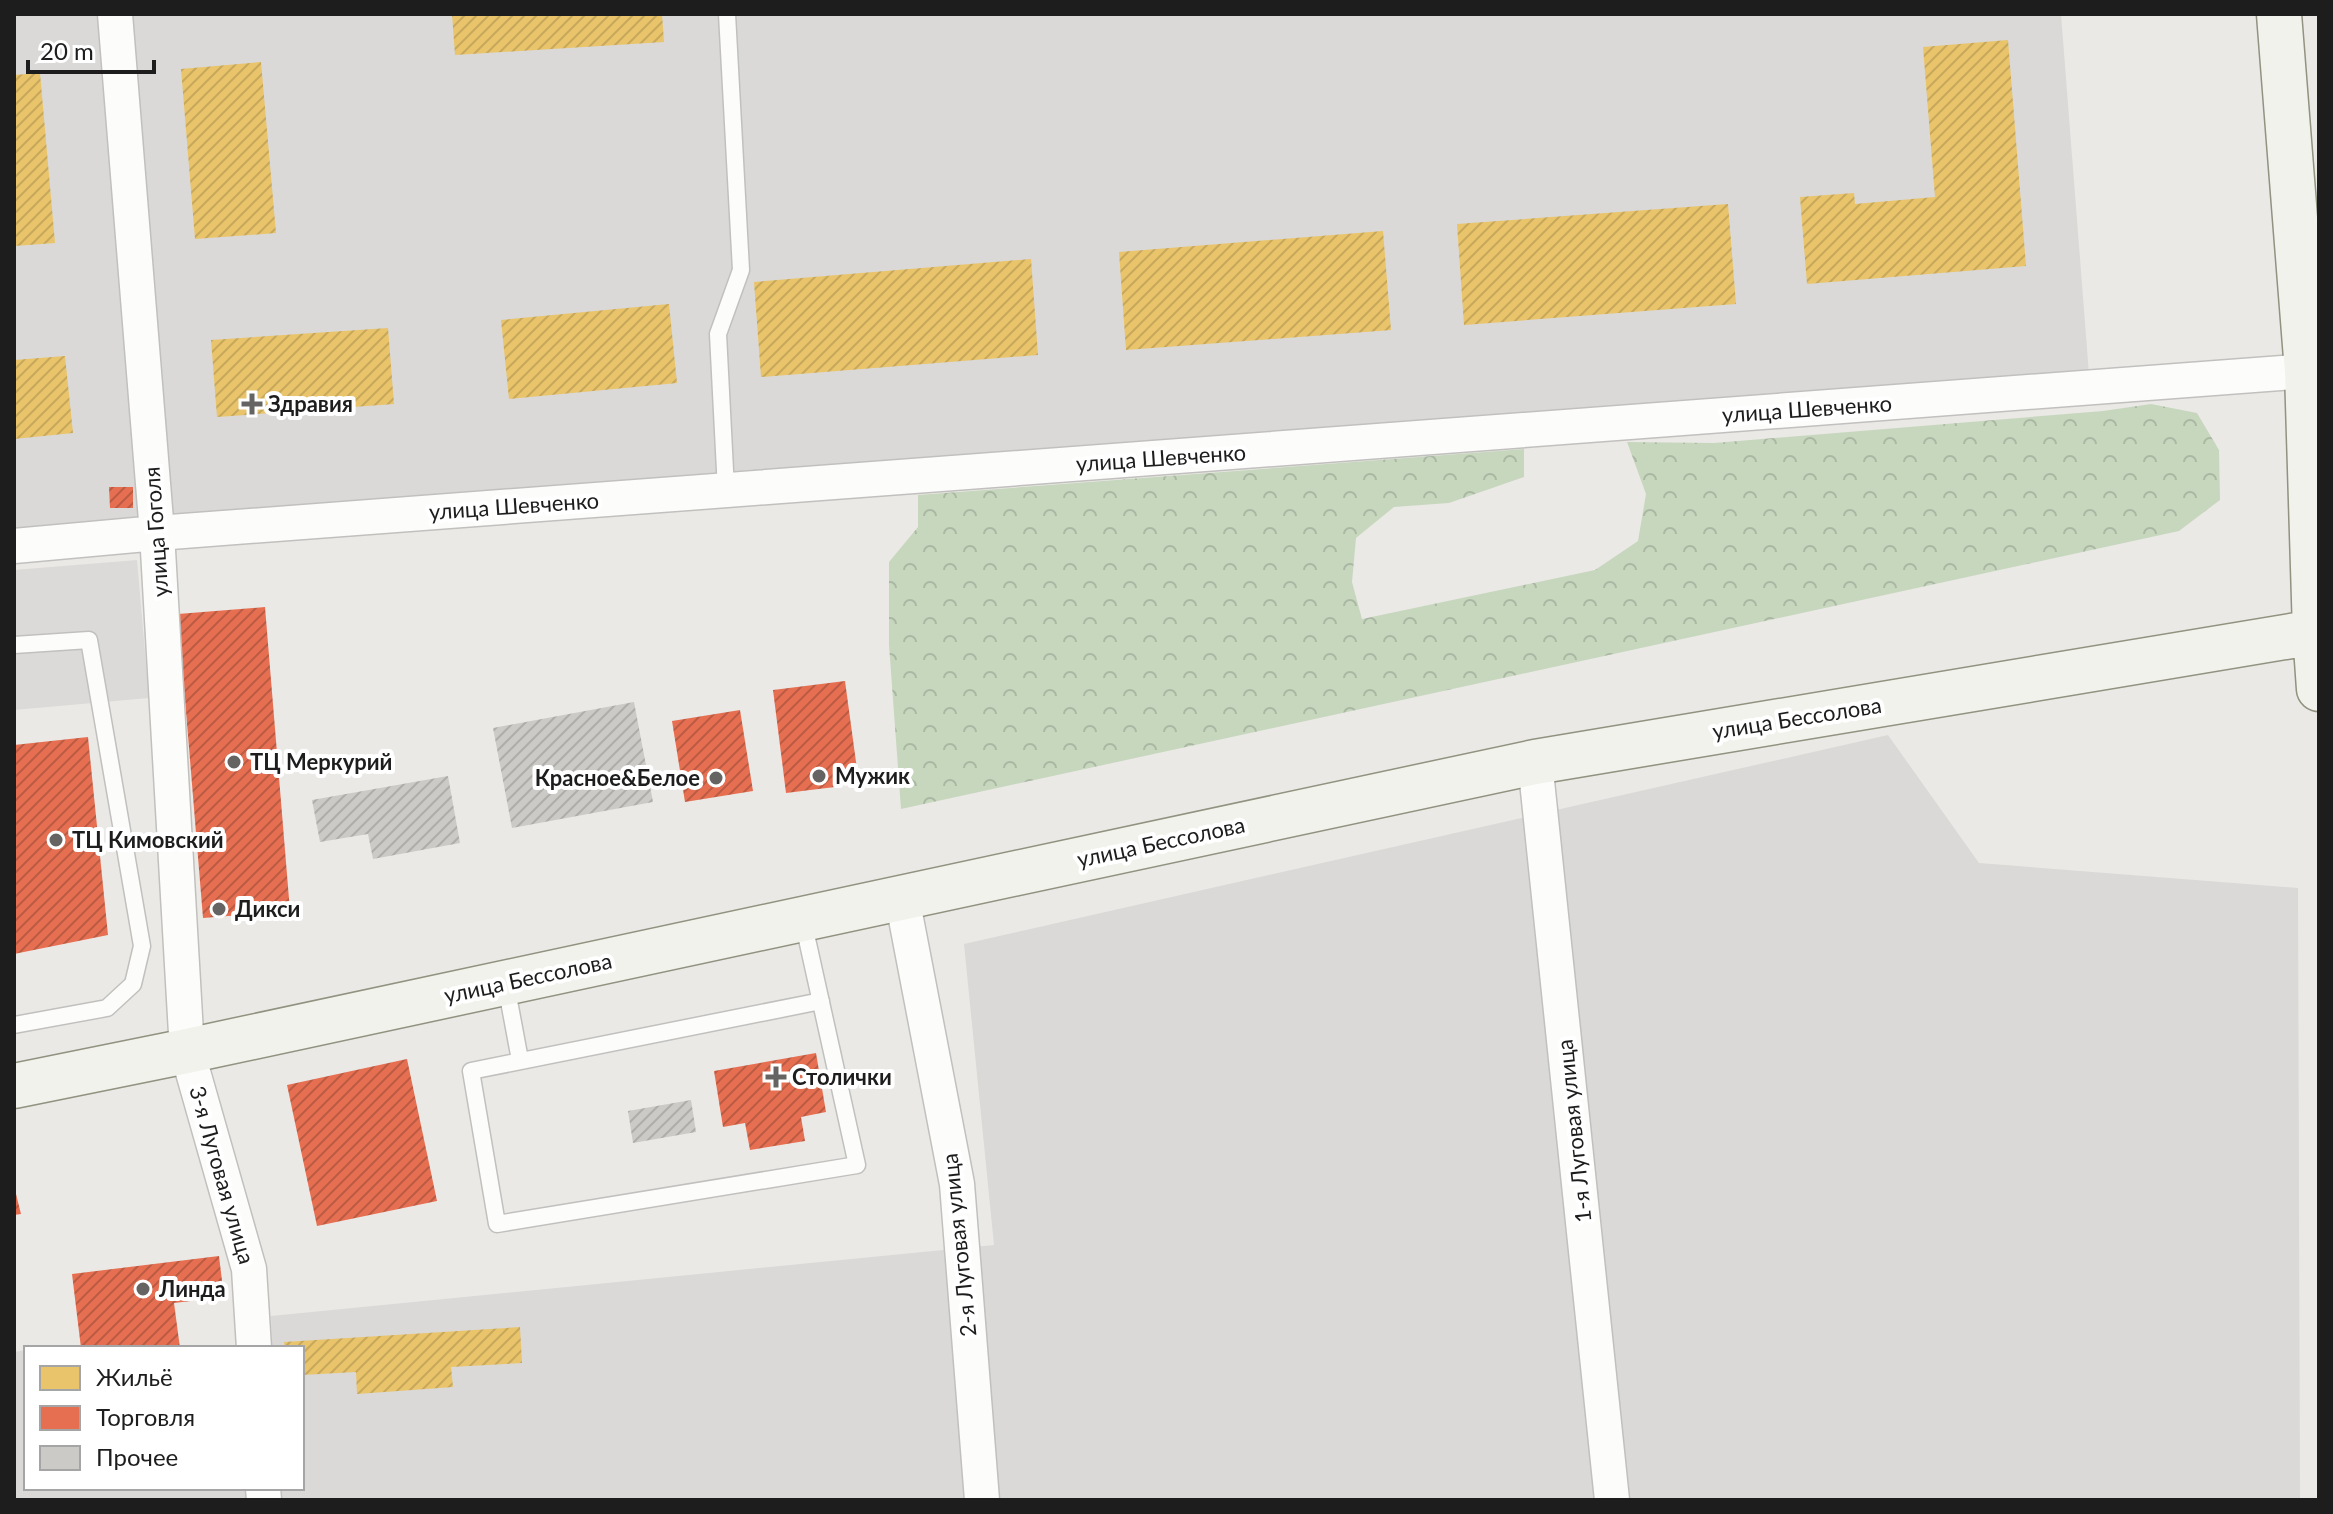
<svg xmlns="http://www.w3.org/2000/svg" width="2333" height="1514" font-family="Lato,sans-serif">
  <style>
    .residential { fill: #dad9d7 }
    .forest { fill: url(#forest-crowns) }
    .parking { fill: #dbdad9 }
    .homes { fill: url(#homes-hatch) }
    .shops { fill: url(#shops-hatch) }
    .building { fill: url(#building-hatch) }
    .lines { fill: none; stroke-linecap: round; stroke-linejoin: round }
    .service-casing { stroke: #c1c0be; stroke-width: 19 }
    .minor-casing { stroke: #c1c0be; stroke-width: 37 }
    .secondary-casing { stroke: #919280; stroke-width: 47 }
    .service { stroke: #fcfcfb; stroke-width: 16 }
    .minor { stroke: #fcfcfb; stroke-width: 34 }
    .secondary { stroke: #f1f2eb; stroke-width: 44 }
    .poi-dot { fill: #656463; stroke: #fff; stroke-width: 3 }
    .labels { text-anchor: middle; stroke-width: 8; stroke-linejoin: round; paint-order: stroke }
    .poi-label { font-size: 22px; font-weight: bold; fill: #1d1d1d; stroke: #fff; text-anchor: start }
    .street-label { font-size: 22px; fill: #1d1d1d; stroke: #fff }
  </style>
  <defs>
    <pattern id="forest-crowns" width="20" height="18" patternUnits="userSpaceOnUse" patternTransform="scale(2)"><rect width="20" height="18" fill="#c7d7be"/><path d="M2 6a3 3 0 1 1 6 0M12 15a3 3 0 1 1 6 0" fill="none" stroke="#aab8a3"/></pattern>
    <pattern id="homes-hatch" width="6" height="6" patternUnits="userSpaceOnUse" patternTransform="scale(2)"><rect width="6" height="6" fill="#e9c46a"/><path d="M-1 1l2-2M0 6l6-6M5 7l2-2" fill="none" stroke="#c7a85b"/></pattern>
    <pattern id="shops-hatch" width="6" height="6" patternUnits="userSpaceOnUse" patternTransform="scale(2)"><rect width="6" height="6" fill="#e76f51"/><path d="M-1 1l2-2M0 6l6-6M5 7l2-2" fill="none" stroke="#bb5b43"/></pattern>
    <pattern id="building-hatch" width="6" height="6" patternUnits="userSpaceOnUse" patternTransform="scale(2)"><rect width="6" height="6" fill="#cccac7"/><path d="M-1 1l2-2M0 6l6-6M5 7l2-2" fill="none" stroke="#afadaa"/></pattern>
  </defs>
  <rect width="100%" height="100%" fill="#ebe9e6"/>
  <!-- residential -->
  <path class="residential" d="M14 14H2061L2090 387 14 546Z
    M1888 735 1979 863 2298 888 2300 1500H14V1352L26 1350V1488H302V1348H272L271 1316 994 1245 964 944Z"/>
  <!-- forest -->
  <path class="forest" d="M2151 404 2197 413 2219 450 2220 500 2179 531 901 809 889 645V562L918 527V495L1524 449V477L1449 503 1394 507 1356 538 1352 582 1362 619 1595 570 1638 541 1646 494 1627 442 1714 443 2103 411Z"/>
  <!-- parking -->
  <path class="parking" d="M137 560 149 698 14 710V570Z"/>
  <!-- homes -->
  <path class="homes" d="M452 14H662L664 42 455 55Z
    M2008 40 2026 266 1807 284 1800 197 1854 193 1855 204 1935 197 1923 47Z
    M261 62 276 233 195 239 181 69Z
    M40 73 55 243 14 246V75Z
    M1728 204 1736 304 1464 325 1457 224Z
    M1383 231 1391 330 1126 350 1119 252Z
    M1031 259 1038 355 761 377 754 282Z
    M669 304 677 383 509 399 501 320Z
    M388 328 394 404 217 417 211 340Z
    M65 356 73 433 14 439V360Z
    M520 1327 522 1363 451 1367 453 1387 357 1394 356 1372 302 1375V1348H285L284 1342Z"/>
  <!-- shops -->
  <path class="shops" d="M109 487H133V508H110Z
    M265 607 290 911 203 918 178 614Z
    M845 681 859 784 786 793 773 690Z
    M740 710 753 791 685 802 672 721Z
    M88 737 108 935 14 954V745Z
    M816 1053 826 1112 801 1117 805 1141 750 1150 745 1123 723 1127 714 1071Z
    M407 1059 437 1201 317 1226 287 1085Z
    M14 1186 21 1214 14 1215Z
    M219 1256 224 1297 174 1303 180 1348H81L72 1274Z"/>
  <!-- building -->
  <path class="building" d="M634 702 653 802 512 828 493 728Z
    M448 776 460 843 373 859 368 834 320 842 312 800Z
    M691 1100 696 1132 633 1143 628 1111Z"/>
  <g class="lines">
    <!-- service casing -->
    <g class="service-casing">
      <path id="service" d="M726 490 718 334 741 270 727 14
        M14 645 89 640 142 946 133 984 107 1008 14 1025
        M803 921 857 1165 497 1224 471 1071 821 1001
        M506 985 520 1060"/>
    </g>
    <!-- minor casing -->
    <g class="minor-casing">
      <path id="minor" d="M115 14 157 533 187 1051 249 1269 254 1348
        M14 546 157 533 2307 371
        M1535 762 1612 1500
        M902 898 957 1184 982 1500
        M263 1488 264 1500"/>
    </g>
    <!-- secondary casing -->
    <g class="secondary-casing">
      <path id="secondary" d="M2279 14 2307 371 2315 632 2319 689
        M14 1086 187 1051 1535 762 2315 632"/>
    </g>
    <!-- service -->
    <use href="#service" class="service"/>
    <!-- minor -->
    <use href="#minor" class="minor"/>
    <!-- secondary -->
    <use href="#secondary" class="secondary"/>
  </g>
  <!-- markers -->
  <g class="poi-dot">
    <path d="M248 392h8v8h8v8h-8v8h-8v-8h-8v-8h8z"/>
    <circle cx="234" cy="762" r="8"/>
    <circle cx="819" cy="776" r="8"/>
    <circle cx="716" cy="778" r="8"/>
    <circle cx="56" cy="840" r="8"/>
    <circle cx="219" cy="909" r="8"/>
    <path d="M772 1065h8v8h8v8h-8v8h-8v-8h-8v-8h8z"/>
    <circle cx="143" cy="1289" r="8"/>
  </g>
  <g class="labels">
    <!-- poi labels -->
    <g class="poi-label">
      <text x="268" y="412">Здравия</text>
      <text x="250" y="770">ТЦ Меркурий</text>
      <text x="835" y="784">Мужик</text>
      <text x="700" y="786" text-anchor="end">Красное&amp;Белое</text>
      <text x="72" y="848">ТЦ Кимовский</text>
      <text x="235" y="917">Дикси</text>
      <text x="792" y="1085">Столички</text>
      <text x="159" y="1297">Линда</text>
    </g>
    <!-- street labels -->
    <g class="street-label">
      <text transform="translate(1807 409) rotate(-4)" y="8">улица Шевченко</text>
      <text transform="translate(1161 458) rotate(-4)" y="8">улица Шевченко</text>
      <text transform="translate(514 506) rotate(-4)" y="8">улица Шевченко</text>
      <text transform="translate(156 532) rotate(-94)" y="8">улица Гоголя</text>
      <text transform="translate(1797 718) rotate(-9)" y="8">улица Бессолова</text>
      <text transform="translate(1161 842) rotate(-12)" y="8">улица Бессолова</text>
      <text transform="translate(528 978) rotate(-12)" y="8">улица Бессолова</text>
      <text transform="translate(1574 1131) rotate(-96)" y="8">1-я Луговая улица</text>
      <text transform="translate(222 1175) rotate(74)" y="8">3-я Луговая улица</text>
      <text transform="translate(959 1245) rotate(-96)" y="8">2-я Луговая улица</text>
    </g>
  </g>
  <!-- border -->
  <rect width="2333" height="1514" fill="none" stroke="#1d1d1d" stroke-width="32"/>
  <!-- legend -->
  <rect x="24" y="1346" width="280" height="144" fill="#ffffff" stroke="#a5a5a5" stroke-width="2"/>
  <rect x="40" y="1366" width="40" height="24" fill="#e9c46a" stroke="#a5a5a5" stroke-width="2"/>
  <text x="96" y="1386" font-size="24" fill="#1d1d1d">Жильё</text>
  <rect x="40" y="1406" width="40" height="24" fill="#e76f51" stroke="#a5a5a5" stroke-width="2"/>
  <text x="96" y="1426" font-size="24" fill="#1d1d1d">Торговля</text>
  <rect x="40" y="1446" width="40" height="24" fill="#cccac7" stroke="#a5a5a5" stroke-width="2"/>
  <text x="96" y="1466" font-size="24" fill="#1d1d1d">Прочее</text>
  <!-- scale -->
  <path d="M28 60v12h126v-12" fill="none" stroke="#1d1d1d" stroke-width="4"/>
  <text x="40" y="60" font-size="24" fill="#1d1d1d" stroke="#ffffff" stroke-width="6" paint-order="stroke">20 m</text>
</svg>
